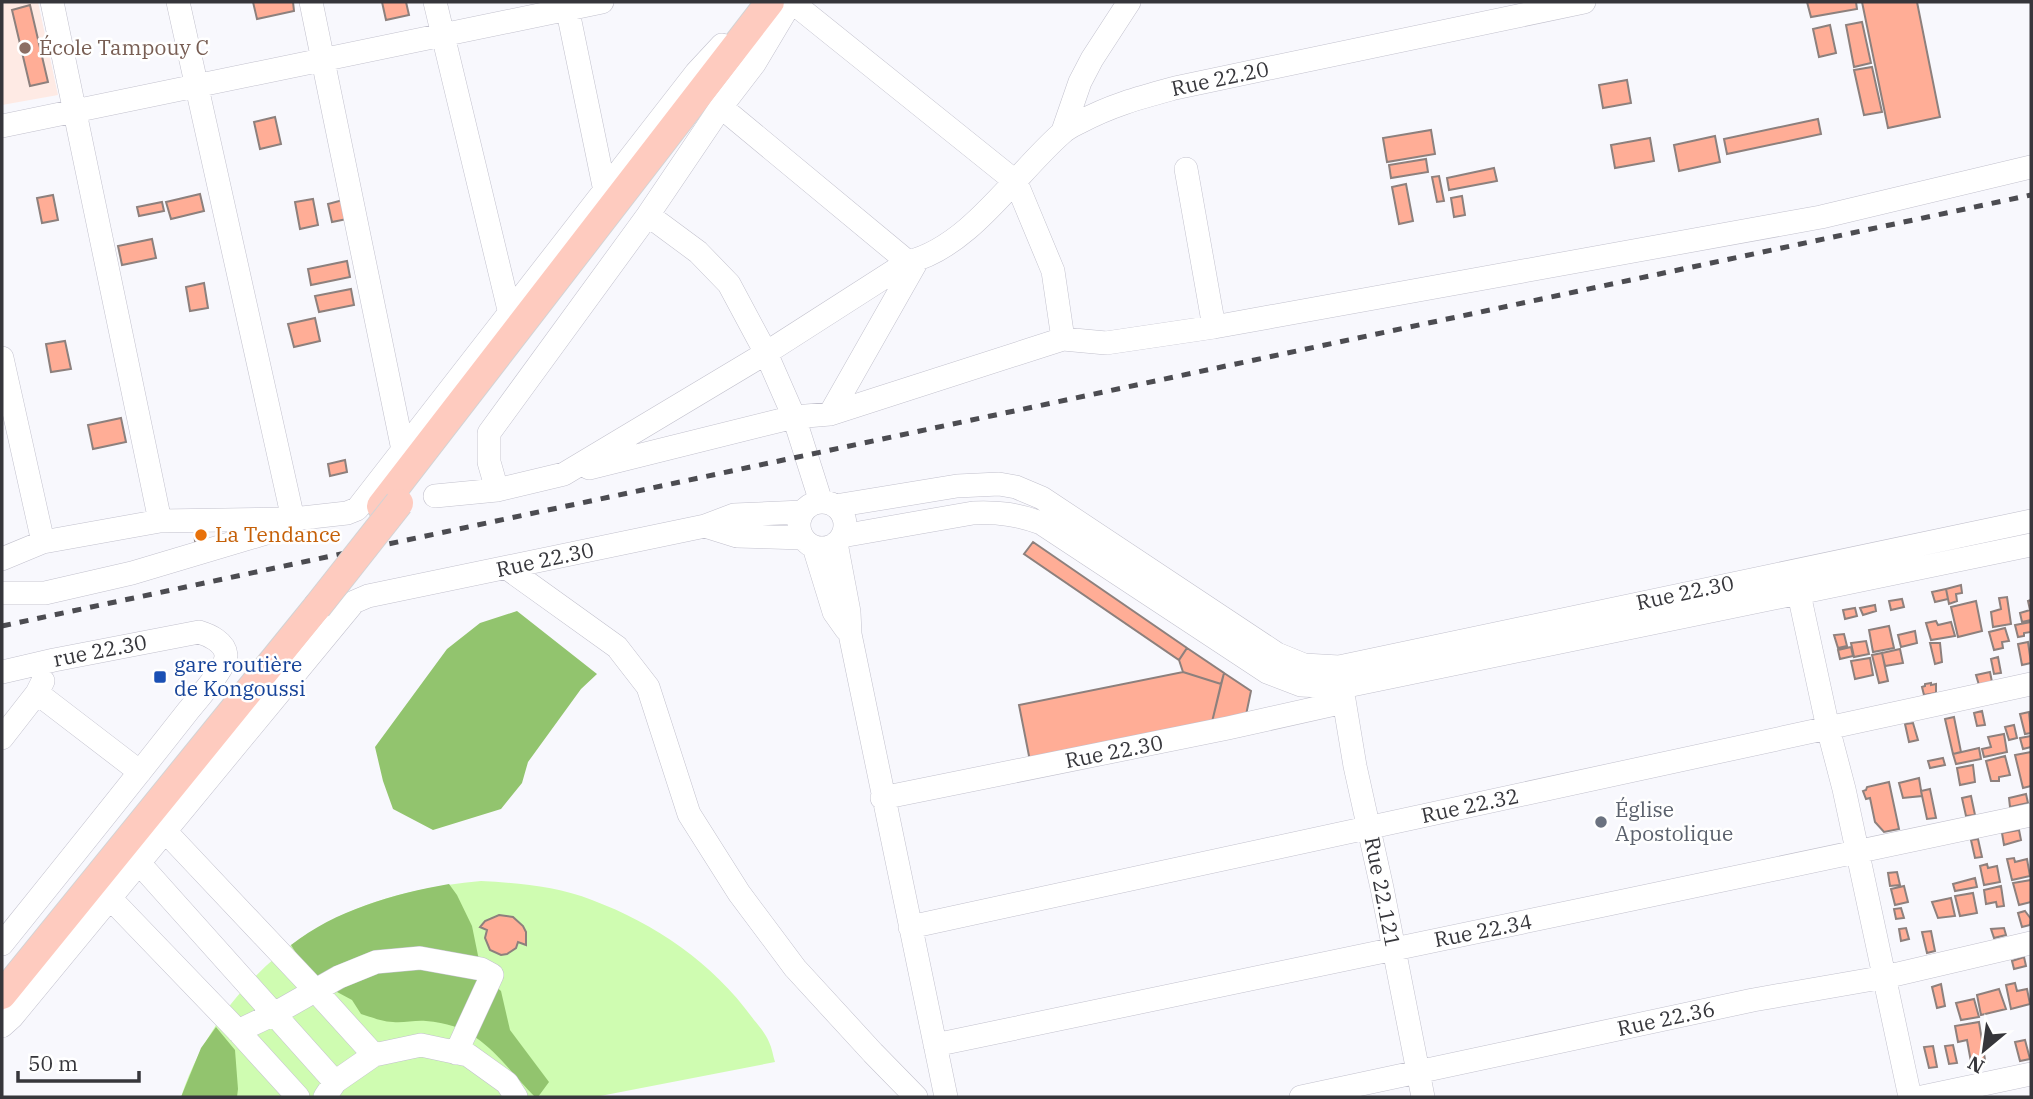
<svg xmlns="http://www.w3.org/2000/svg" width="2033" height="1099" font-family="'IBM Plex Serif',serif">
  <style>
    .education { fill: #feeae4 }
    .green { fill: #cffcb1 }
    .forest { fill: #92c46e }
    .building { fill: #ffad96; stroke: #8d807d; stroke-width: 2 }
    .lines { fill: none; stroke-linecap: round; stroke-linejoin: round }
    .minor-casing { stroke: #c2c1cd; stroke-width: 24 }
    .major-casing { stroke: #d3d3d4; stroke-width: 30 }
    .minor { stroke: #fff; stroke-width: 23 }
    .major { stroke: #fecbbf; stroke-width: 28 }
    .rail { stroke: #4c4c51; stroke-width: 5; stroke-dasharray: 9 9; stroke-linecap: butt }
    .major-bridge-casing { stroke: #d3d3d4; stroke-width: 30; stroke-linecap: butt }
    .major-bridge { stroke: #fecbbf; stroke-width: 28 }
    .education-dot { fill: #8d6e63; stroke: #fff; stroke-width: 2.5 }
    .food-dot { fill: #e8710a; stroke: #fff; stroke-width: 2.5 }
    .transit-dot { fill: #1a4fb4; stroke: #fff; stroke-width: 2.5 }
    .worship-dot { fill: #6b7280; stroke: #fff; stroke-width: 2.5 }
    .labels { text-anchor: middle; stroke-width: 5; stroke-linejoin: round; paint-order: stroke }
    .education-label { font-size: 21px; fill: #785e54; stroke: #fff; text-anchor: start }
    .street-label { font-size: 21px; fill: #36363b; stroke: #fff }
    .food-label { font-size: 21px; fill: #c56008; stroke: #fff; text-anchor: start }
    .transit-label { font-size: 21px; fill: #164399; stroke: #fff; text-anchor: start }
    .worship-label { font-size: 21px; fill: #5b616d; stroke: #fff; text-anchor: start }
  </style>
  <rect width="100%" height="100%" fill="#f8f8fd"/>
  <!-- education -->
  <path class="education" d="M2 2H38L58 95 2 105Z"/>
  <!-- green -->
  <path class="green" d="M481 881C518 883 557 886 592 900 656 924 714 964 754 1020 759 1026 766 1034 769 1042 772 1048 773 1056 775 1062L595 1097H181C192 1063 209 1033 231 1004 297 921 378 891 481 881Z"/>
  <!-- forest -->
  <path class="forest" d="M517 611 597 674 581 689 528 762 522 783 501 809 433 830 393 809 383 781 375 747 447 649 480 623Z
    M449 884 457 895 472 926 482 975 501 991 510 1030 549 1082 538 1097H535C500 1062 482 1025 426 1021 415 1020 404 1023 393 1022 383 1022 371 1017 361 1014L352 1000 324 985 299 958 291 945C336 910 393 894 449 884Z
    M216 1027 235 1050 238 1089 237 1097H181L201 1048Z"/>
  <!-- building -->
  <path class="building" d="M253 2H293L294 11 257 19Z
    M382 2H406L409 15 386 20Z
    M1807 2H1856L1857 9 1811 17Z
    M1862 2H1917L1940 117 1888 128Z
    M30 5 48 82 30 86 12 10Z
    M1862 22 1871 63 1854 67 1846 25Z
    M1830 25 1836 53 1819 57 1813 29Z
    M1872 67 1882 112 1864 115 1854 70Z
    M1627 80 1631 103 1603 108 1599 85Z
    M275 117 281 144 260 149 254 122Z
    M1818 119 1821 134 1727 154 1724 139Z
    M1431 130 1435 154 1387 162 1383 138Z
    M1715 136 1720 162 1679 171 1674 145Z
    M1650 138 1654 161 1615 168 1611 145Z
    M1426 159 1428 172 1391 178 1389 165Z
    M1494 168 1497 181 1449 190 1447 178Z
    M1439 176 1444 201 1437 202 1432 177Z
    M1406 184 1413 221 1399 224 1392 187Z
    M200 194 204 211 171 219 166 202Z
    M53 195 58 220 42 223 37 198Z
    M1462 196 1465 215 1454 217 1451 198Z
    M313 199 318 225 300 229 295 202Z
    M343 200 347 219 332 222 328 204Z
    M162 202 164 211 139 216 137 207Z
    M152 239 156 258 122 265 118 246Z
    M347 261 350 277 311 285 308 269Z
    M204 283 208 308 190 311 186 287Z
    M351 289 354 305 319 312 315 296Z
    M315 318 320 341 294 347 288 324Z
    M65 341 71 369 51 372 46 344Z
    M121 418 126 442 93 449 88 425Z
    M345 460 347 472 330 476 328 464Z
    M203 529 205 540 195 541 194 531Z
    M1033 542 1187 648 1179 660 1024 554Z
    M1961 585 1962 593 1956 594 1957 601 1949 604 1946 589Z
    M1946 589 1948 599 1935 602 1932 592Z
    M2007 597 2011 624 1993 627 1991 612 2001 609 1999 598Z
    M1902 599 1904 607 1891 610 1889 601Z
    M2031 600V620L2022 622 2020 613 2030 610 2028 601Z
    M1976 601 1982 631 1958 637 1951 607Z
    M1875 605 1876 611 1863 615 1860 608Z
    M1855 608 1857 616 1845 619 1843 610Z
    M1936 621 1938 625 1951 622 1955 636 1931 640 1926 623Z
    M2031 622V632L2024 633V636L2018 637 2015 625Z
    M1889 626 1894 648 1873 652 1869 630Z
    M2005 628 2009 641 2002 642 2003 648 1994 650 1989 632Z
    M1915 631 1917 643 1901 647 1898 635Z
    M1844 634 1847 646 1838 648 1834 635Z
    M1866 641 1869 654 1854 657 1851 643Z
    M2028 642 2031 663 2022 665 2018 644Z
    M1930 643H1940L1942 662 1935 664Z
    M1851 647 1853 656 1840 659 1838 650Z
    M1187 648 1224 673 1221 684 1183 672 1179 660Z
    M1900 649 1903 663 1885 666 1882 653Z
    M1882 653 1888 681 1879 683 1872 655Z
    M1998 657 2001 673 1994 674 1991 659Z
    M1870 658 1873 675 1855 679 1851 661Z
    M1183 672 1221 684 1212 722 1030 761 1019 705Z
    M1990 672 1992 682 1979 685 1976 675Z
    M1224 673 1251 691 1246 715 1212 722Z
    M1931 683V685L1936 684V693L1924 695 1922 687 1925 686V684Z
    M1982 711 1985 725 1977 726 1974 713Z
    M2029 712 2031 733 2025 734 2020 714Z
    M1954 717 1961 752 1953 754 1945 719Z
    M1913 723 1918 740 1909 742 1905 724Z
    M2014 725 2017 738 2009 740 2005 727Z
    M2004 734 2007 752 1984 757 1982 749 1991 747 1988 737Z
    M2031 736V747L2023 749 2020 738Z
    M1979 748 1981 759 1956 764 1953 754Z
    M2031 752V786L2023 788 2015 755Z
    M2005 756 2010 775 1999 777V781H1991L1986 761Z
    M1943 758 1945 765 1930 768 1928 761Z
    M1973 765 1975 782 1960 785 1957 768Z
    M1919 778 1922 796 1903 798 1899 783Z
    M1889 782 1899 829 1884 832 1875 822 1870 798 1866 799 1863 791 1866 790 1867 787Z
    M1930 789 1936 818 1927 819 1921 791Z
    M2026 794 2028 803 2010 807 2009 798Z
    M1971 796 1975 815 1966 816 1962 798Z
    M2019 830 2021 840 2004 845 2002 833Z
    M1978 839 1982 857 1975 858 1971 840Z
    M2014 858 2015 862 2027 859 2030 876 2012 880 2007 859Z
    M1987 864 1988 868 1997 866 2000 882 1984 885 1980 866Z
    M1897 872 1900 885 1890 886 1888 873Z
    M1975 878 1977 887 1955 891 1953 884Z
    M2031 880V902L2019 905 2013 883Z
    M1904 886 1908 902 1895 905 1891 889Z
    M2001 886 2004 906 1997 907 1996 902 1986 904 1984 890Z
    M1973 893 1977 913 1960 916 1955 896Z
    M1951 898 1955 916 1938 918 1932 902Z
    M1901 908 1904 918 1896 919 1894 909Z
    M2025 911 2031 919 2030 925 2022 927 2018 913Z
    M499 915 513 917 523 926 526 932V945L518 942 516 948 507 954 501 955 490 950 485 938 487 930 480 927 485 921Z
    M1906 928 1909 939 1901 941 1899 929Z
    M2004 928 2006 935 1994 938 1991 929Z
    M1931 931 1935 951 1927 953 1922 932Z
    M2024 957 2026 966 2014 969 2012 961Z
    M2015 983 2017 991 2027 989 2030 1004 2011 1009 2006 985Z
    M1941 984 1945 1006 1937 1008 1932 987Z
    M1999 989 2006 1009 1981 1015 1977 995Z
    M1974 999 1979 1017 1961 1020 1956 1003Z
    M1979 1022 1985 1060 1971 1062 1967 1040 1958 1042 1955 1026Z
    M2025 1040 2030 1059 2020 1061 2015 1042Z
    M1953 1045 1957 1063 1949 1064 1945 1046Z
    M1933 1046 1937 1067 1929 1068 1924 1047Z"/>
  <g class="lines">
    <!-- minor casing -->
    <g class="minor-casing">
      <path id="minor" d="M52 2 160 521
        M311 2 403 450
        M435 2 510 314
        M566 2 605 191
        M792 2 1016 182 1053 271 1063 339 1106 343 1214 327 1821 217 2031 167
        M721 107 908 262
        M2 126 602 2
        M1063 131 1080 82 1092 59 1129 2
        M1186 169 1214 327
        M2 358 43 542
        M830 414 1063 339
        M589 468 794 417 766 353 729 284 698 252 648 215
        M497 490 489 462V433L648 215 721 107 754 64 791 2
        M435 496 497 490 564 474 766 353 908 262C970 247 1016 173 1062 133 1067 128 1074 125 1080 122 1111 105 1142 97 1175 88L1584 2
        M821 502 794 417 830 414 918 259
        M799 525a23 23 0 1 1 46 0a23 23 0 1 1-46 0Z
        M835 506 957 486 999 484 1016 487 1042 498 1277 654 1304 665 1339 667 2031 521
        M705 526 737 536 803 538
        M842 536 973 513C999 512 1016 514 1041 523L1267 672 1301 685 1342 687 2031 545
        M836 543 849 612 850 634 946 1097
        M814 547 834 612 846 629
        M2 559 43 542 160 521 293 519 347 513 357 509 696 73 722 45
        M507 568 617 647 648 687 689 814 739 893 795 968 873 1053 916 1097
        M1796 580 1828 728 1844 789 1910 1097
        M2 593H45L132 573 273 531 293 519 178 2
        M2 672 54 660 199 632C209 635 225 642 226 655 227 666 196 701 188 711 126 790 64 867 2 944
        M1342 688 1355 766 1382 888 1423 1097
        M37 693 140 772
        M2 738 37 693 43 681
        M882 798 1228 728 1344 702
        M166 832 316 991 374 1055
        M139 863 335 1082
        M110 898 238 1031 298 1097
        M910 927 2031 684
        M2 1026 12 1017 354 602 368 596 705 526 734 515 803 512
        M238 1031 274 1014 339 977 376 962 420 958 481 969 492 975 456 1053
        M935 1045C1300 968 1666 893 2031 815
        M325 1097 335 1082 374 1055 421 1045 468 1055 507 1083 516 1097
        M1301 1097 1753 1000 1885 977 2031 943
        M1922 1097 2031 1074"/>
    </g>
    <!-- major casing -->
    <g class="major-casing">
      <path id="major" d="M381 506 770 2
        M2 995 317 607"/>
    </g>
    <!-- minor -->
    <use href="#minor" class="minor"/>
    <!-- major -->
    <use href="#major" class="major"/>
    <!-- rail -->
    <path class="rail" d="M2 626 2031 195"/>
    <!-- major-bridge casing -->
    <g class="major-bridge-casing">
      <path id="major-bridge" d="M317 607 399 503"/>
    </g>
    <!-- major-bridge -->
    <use href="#major-bridge" class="major-bridge"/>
  </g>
  <!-- markers -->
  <circle class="education-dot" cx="25" cy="48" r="7"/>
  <circle class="food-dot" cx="201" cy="535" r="7"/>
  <rect class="transit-dot" x="153" y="670" width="14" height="14" rx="3.5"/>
  <circle class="worship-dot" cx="1601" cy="822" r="7"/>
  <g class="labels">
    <!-- education labels -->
    <g class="education-label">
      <text x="39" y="55">École Tampouy C</text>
    </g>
    <!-- street labels -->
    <g class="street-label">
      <text transform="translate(1220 79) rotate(-12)" y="7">Rue 22.20</text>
      <text transform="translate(545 560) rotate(-12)" y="7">Rue 22.30</text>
      <text transform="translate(1685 593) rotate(-12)" y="7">Rue 22.30</text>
      <text transform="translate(100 651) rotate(-11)" y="7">rue 22.30</text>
      <text transform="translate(1114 752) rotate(-11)" y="7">Rue 22.30</text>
      <text transform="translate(1470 806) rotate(-12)" y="7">Rue 22.32</text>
      <text transform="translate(1382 892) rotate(79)" y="7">Rue 22.121</text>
      <text transform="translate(1483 931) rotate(-11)" y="7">Rue 22.34</text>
      <text transform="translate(1666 1019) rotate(-12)" y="7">Rue 22.36</text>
    </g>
    <!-- food labels -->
    <g class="food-label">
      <text x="215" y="542">La Tendance</text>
    </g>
    <!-- transit labels -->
    <g class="transit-label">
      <text x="174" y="672">gare routière<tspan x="174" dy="24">de Kongoussi</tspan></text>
    </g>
    <!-- worship labels -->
    <g class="worship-label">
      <text x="1615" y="817">Église<tspan x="1615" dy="24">Apostolique</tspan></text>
    </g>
  </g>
  <!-- border -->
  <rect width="2033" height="1099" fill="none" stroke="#36363b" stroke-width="7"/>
  <!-- north arrow -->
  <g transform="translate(1984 1050) rotate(209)" stroke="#ffffff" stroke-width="5" paint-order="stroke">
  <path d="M0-5L12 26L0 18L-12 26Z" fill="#36363b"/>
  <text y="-10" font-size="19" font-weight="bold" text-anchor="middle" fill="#36363b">N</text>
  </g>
  <!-- scale -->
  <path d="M18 1071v10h121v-10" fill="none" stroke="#36363b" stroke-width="3.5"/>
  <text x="28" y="1071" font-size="21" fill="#36363b" stroke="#ffffff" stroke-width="5" paint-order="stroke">50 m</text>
</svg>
